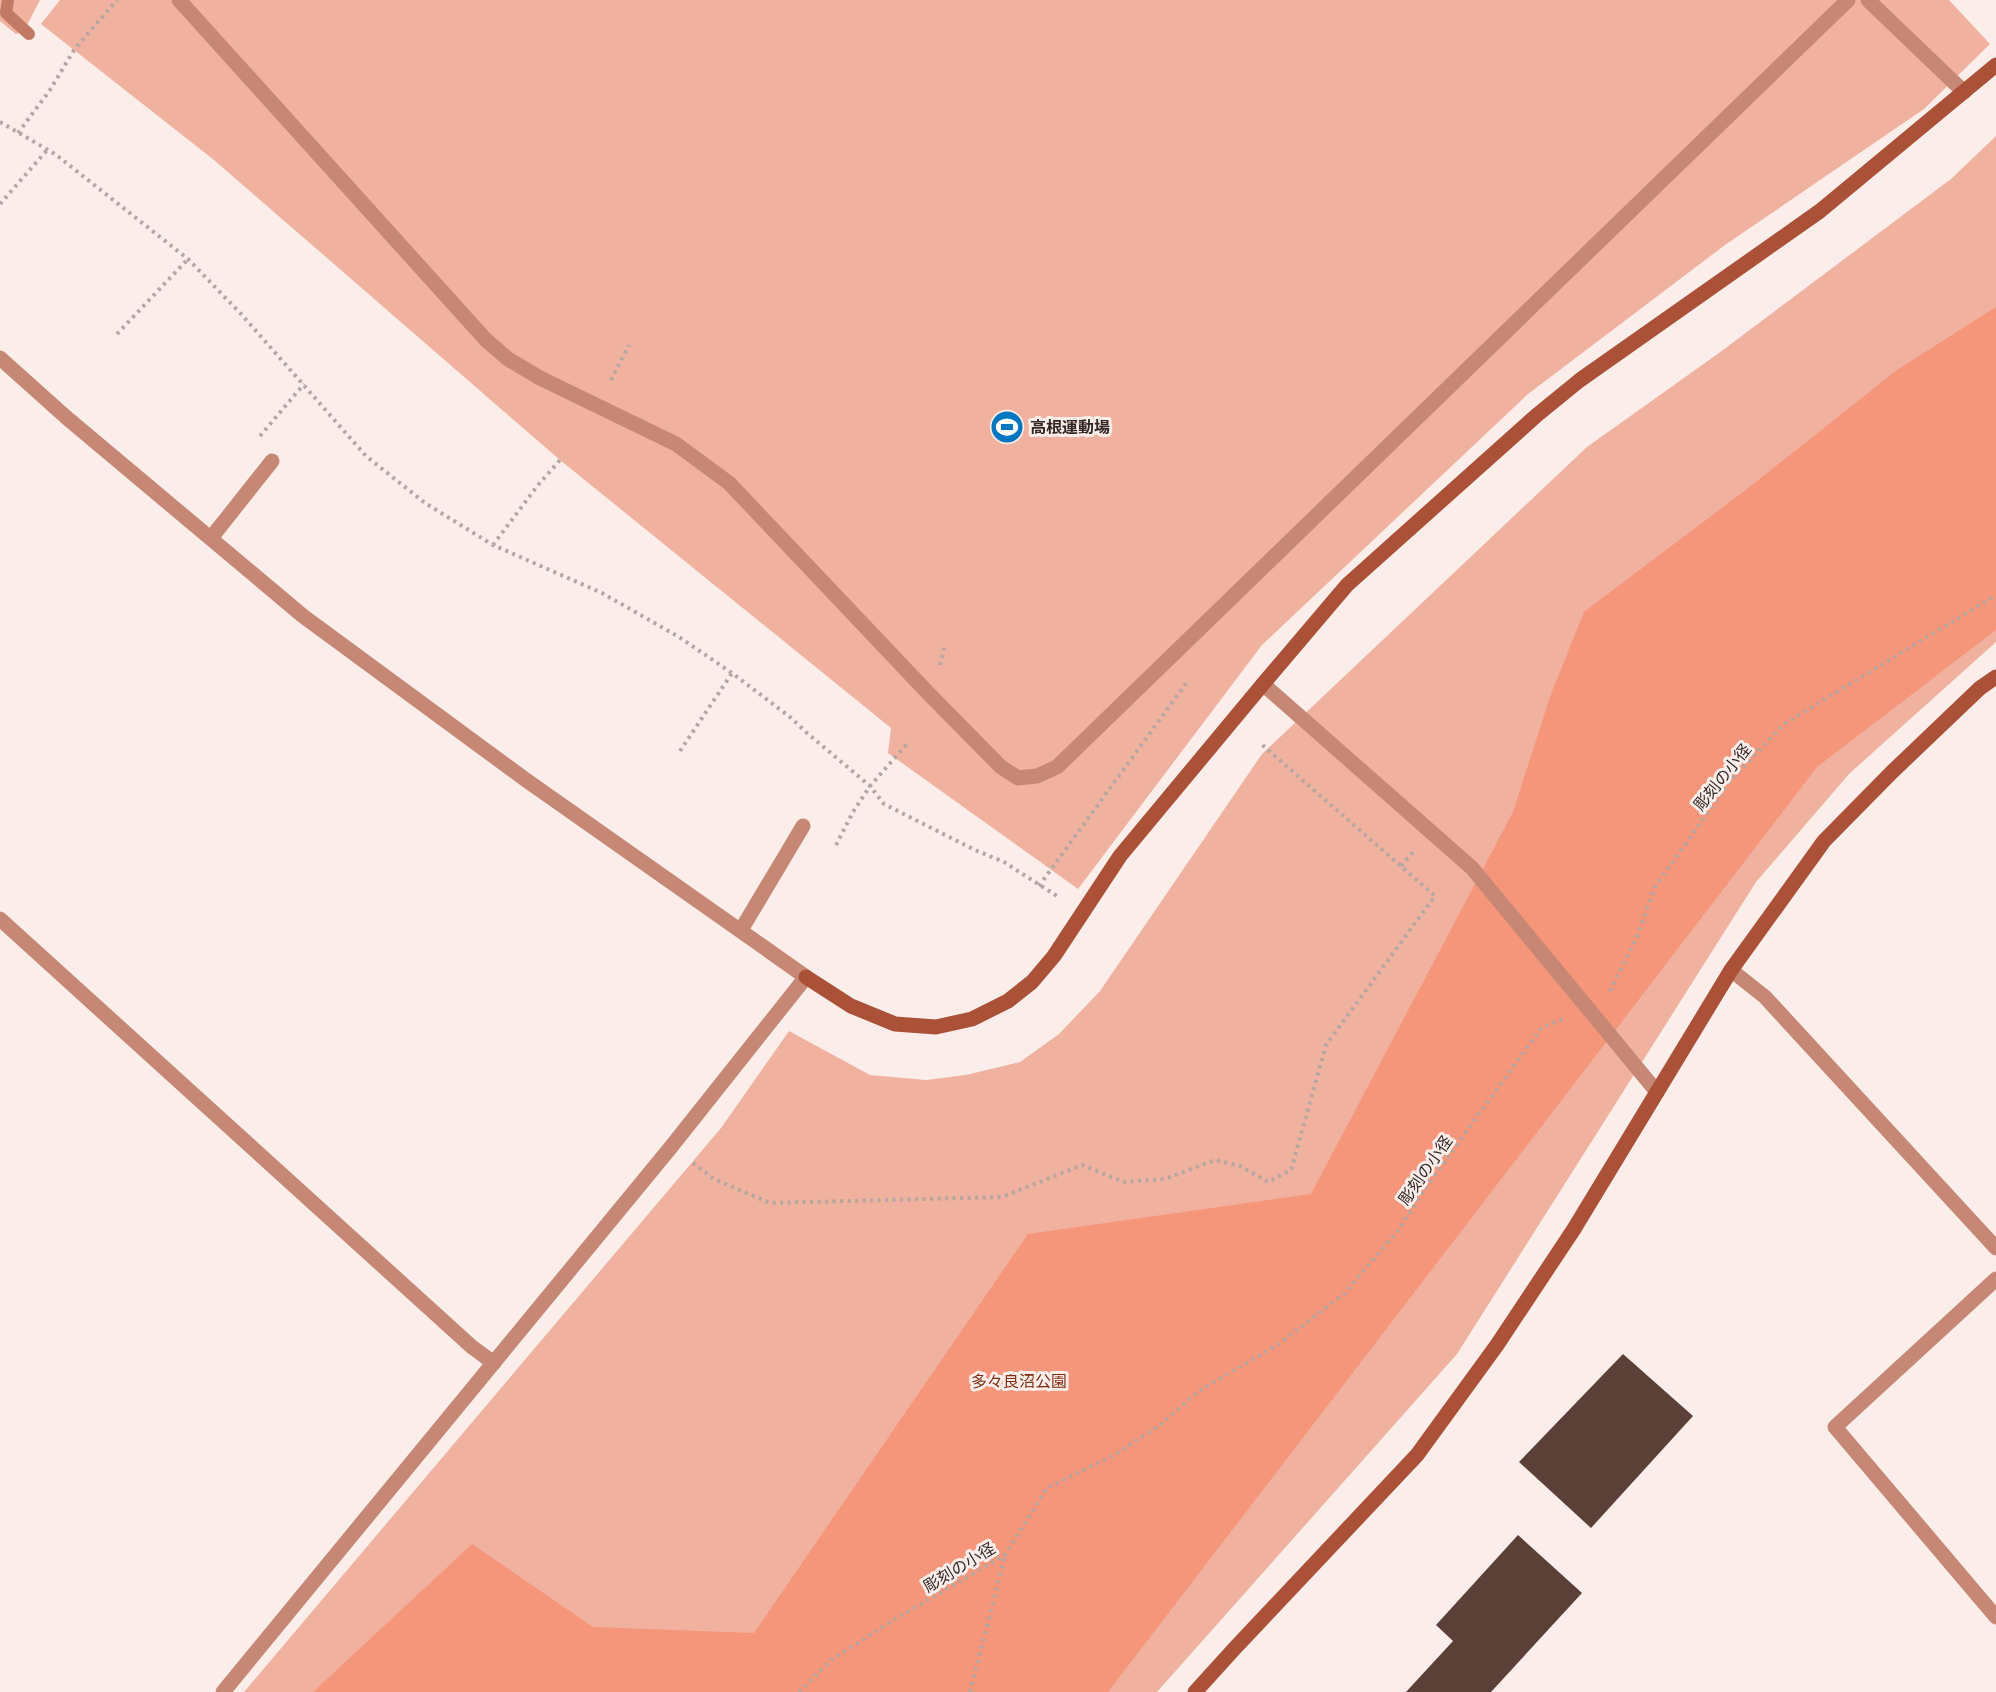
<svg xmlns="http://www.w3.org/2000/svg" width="1996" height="1692" font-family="'PT Sans','Noto Sans JP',sans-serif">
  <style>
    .green { fill: #f0b19f }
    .forest { fill: #f5957a }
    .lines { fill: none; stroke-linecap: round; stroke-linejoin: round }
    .stream { stroke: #c27a65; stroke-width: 12 }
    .building { fill: #5b4038 }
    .path { stroke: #b4a6a2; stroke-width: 4; stroke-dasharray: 3 4.5; stroke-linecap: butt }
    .lane { stroke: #c68775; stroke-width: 15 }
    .street { stroke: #c68775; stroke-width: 15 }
    .secondary { stroke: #ab5138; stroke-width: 15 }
    .labels { text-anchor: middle; stroke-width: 6; stroke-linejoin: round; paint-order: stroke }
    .poi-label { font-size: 16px; font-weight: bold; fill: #322622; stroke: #fbede9; text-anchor: start }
    .street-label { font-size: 16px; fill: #322622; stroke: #fbede9 }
    .park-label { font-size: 16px; fill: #812d13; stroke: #fbede9 }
  </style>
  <rect width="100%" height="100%" fill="#fbede9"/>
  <!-- green -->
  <path class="green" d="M0 0H40L24 31 16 34 0 21Z
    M60 0H1949L1990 44 1924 109 1725 245 1528 394 1262 645 1078 889 888 753 891 728 560 460 214 160 41 24Z
    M1996 136V642L1849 774 1756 882 1457 1354 1157 1692H244L721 1128 789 1031 870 1075 926 1080 966 1075 1020 1062 1059 1034 1100 991 1262 754 1587 447 1719 353 1951 179Z"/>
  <!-- forest -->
  <path class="forest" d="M1996 307V630L1817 767 1108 1692H313L472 1544 593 1627 754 1633 1028 1234 1311 1194 1513 812 1550 697 1584 612 1747 489 1897 370Z"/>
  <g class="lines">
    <!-- stream -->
    <path class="stream" d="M8 0 6 13 29 34"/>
  </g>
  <!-- building -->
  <path class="building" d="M1623 1354 1693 1416 1591 1528 1519 1462Z
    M1518 1535 1582 1593 1491 1692H1406L1453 1641 1436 1625Z"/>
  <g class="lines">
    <!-- path -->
    <path class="path" d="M0 122 55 154 188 259 242 315 366 456 425 503 493 545 602 593 679 637 732 673 790 717 807 733 870 786 884 804 975 850 1004 862 1060 898
      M18 133 50 90 74 50 117 0
      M0 204 48 149
      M117 334 188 259
      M611 380 629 345
      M260 436 304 384
      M493 545 538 485 560 460
      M940 665 944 648
      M680 751 732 673
      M836 845 853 812 870 786 908 743
      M1401 866 1414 851
      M1039 886 1187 682
      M1610 991 1637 937 1655 887 1730 781 1784 724 1996 595
      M693 1163 714 1179 770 1203 1002 1197 1082 1165 1124 1182 1165 1179 1215 1160 1240 1166 1268 1182 1291 1170 1326 1045 1435 896 1260 743
      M799 1692 831 1660 892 1621 1005 1555 1047 1488 1114 1455 1160 1425 1200 1390 1276 1346 1345 1293 1400 1228 1422 1193 1542 1027 1564 1019
      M970 1692 1005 1556"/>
    <!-- lane -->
    <path class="lane" d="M179 0 486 340 508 359 540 378 676 444 729 483 929 694 1001 767 1018 778 1037 776 1057 767 1848 0
      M1868 0 1964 92
      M0 358 67 418 303 616 526 780 806 977 671 1147 223 1692
      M211 538 272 461
      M1263 684 1472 868 1657 1092
      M0 919 472 1347 494 1363
      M741 930 803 826"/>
    <!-- street -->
    <path class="street" d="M1731 970 1765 997 1996 1248
      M1996 1279 1835 1427 1996 1617"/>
    <!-- secondary -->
    <path class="secondary" d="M806 977 851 1006 895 1024 936 1027 972 1019 1008 1001 1032 982 1054 956 1120 856 1263 684 1347 585 1537 415 1580 380 1820 211 1996 65
      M1195 1692 1235 1648 1417 1455 1497 1345 1574 1229 1731 970 1824 841 1892 772 1980 688 1996 677"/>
  </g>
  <!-- icons -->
  <defs>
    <g id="stadium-disc" transform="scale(1.725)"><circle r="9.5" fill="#0277c1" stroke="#fbede9"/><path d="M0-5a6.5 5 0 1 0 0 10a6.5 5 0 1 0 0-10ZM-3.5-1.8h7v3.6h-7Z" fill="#fff"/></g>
  </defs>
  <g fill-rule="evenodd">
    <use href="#stadium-disc" x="1007" y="427"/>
  </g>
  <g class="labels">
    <!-- poi labels -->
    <g class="poi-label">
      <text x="1030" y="433">高根運動場</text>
    </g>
    <!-- street labels -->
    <g class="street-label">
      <text transform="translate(1722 777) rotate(-51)" y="6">彫刻の小径</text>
      <text transform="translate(1425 1170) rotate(-55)" y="6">彫刻の小径</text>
      <text transform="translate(959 1567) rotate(-31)" y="6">彫刻の小径</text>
    </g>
    <!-- park labels -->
    <g class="park-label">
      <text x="1019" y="1387">多々良沼公園</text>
    </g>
  </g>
</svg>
